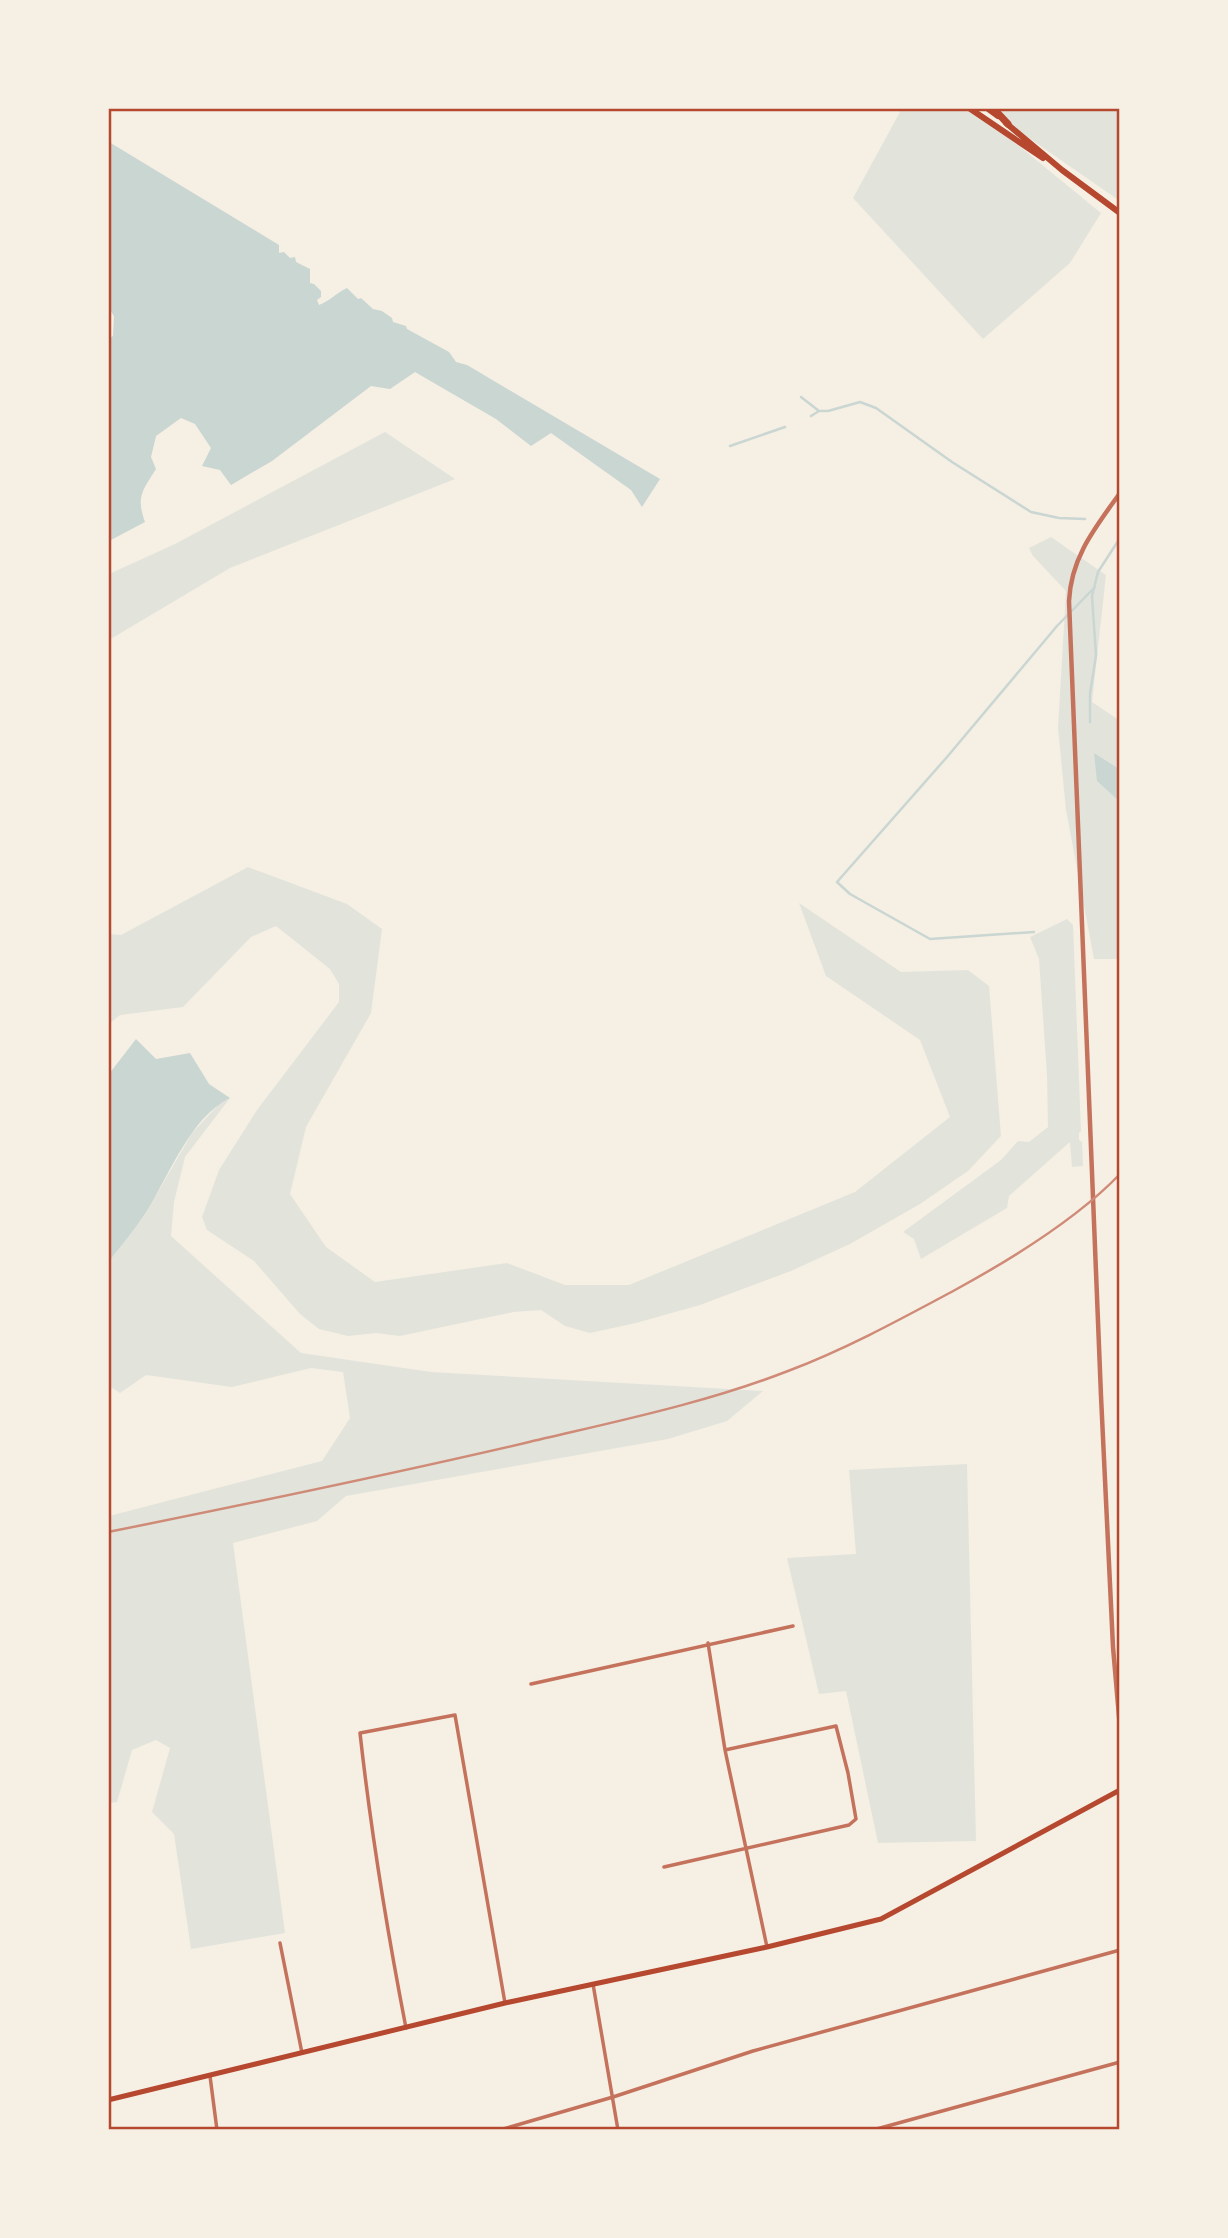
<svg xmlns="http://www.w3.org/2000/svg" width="1228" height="2238" font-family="'Alegreya Sans',sans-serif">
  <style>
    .green { fill: #e2e4dc }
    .water { fill: #c9d6d2 }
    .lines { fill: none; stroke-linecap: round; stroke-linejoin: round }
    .stream { stroke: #c9d6d2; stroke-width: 2.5 }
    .minor { stroke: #c5725c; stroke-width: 3.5 }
    .tertiary { stroke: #c5725c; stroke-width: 4.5 }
    .secondary { stroke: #b5482f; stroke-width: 5 }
    .primary { stroke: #b5482f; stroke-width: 6 }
    .motorway { stroke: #b5482f; stroke-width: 7 }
    .rail { stroke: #cf8b77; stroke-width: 2.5 }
    .neatline { fill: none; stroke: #b5482f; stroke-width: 2.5 }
  </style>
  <rect width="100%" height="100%" fill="#f6efe4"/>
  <!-- green -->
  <path class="green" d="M896 109H969L1003 133 1101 213 1070 263 983 339 853 198 900 112Z
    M987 109H1119V197L1117 199Z
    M385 432 455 479 230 568 109 640V574L175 544Z
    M1051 537 1106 575 1092 702 1119 720V959H1094L1066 810 1058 728 1066 591 1033 556 1029 548Z
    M248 867 347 904 382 929 371 1013 306 1127 290 1194 326 1247 375 1282 507 1263 565 1285H629L855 1192 950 1117 920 1040 826 976 799 903 901 972 968 970 989 986 1001 1136 968 1171 920 1204 850 1244 791 1271 700 1305 636 1323 590 1333 565 1326 541 1310 514 1312 400 1336 376 1333 348 1336 319 1329 300 1314 254 1261 207 1230 202 1217 219 1170 257 1110 339 1002V984L330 969 276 926 251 937 183 1007 120 1015 109 1024V934L121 935Z
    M1067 919 1073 925 1081 1131 1079 1133V1140L1082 1142 1083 1166 1072 1167 1070 1142 1009 1196 1007 1208 921 1259 914 1239 903 1232 1001 1160 1018 1141 1029 1142 1048 1127 1047 1075 1039 959 1030 937Z
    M230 1098 185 1157 174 1202 171 1236 301 1353 431 1372 763 1391 727 1421 668 1439 346 1496 317 1521 233 1543 285 1933 191 1949 174 1834 152 1812 170 1748 156 1740 132 1750 117 1802 109 1803V1516L322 1461 350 1418 343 1372 311 1368 232 1387 146 1375 120 1393 109 1386 108 1261 144 1216 192 1133 220 1103Z
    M967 1464 976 1841 878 1843 846 1691 819 1694 787 1558 856 1554 849 1470Z"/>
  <!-- water -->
  <path class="water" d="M109 142 279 245V253L284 252 290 258 295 257 296 262 310 269V283L314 284 321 291V297L317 300 319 305C330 301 336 293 347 288L358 299 361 298 373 309 382 311 392 318 393 322 406 326 407 329 449 352 456 362 467 365 660 479 642 507 631 490 551 433 531 446 496 419 415 372 390 389 371 386 272 461 231 485 220 470 202 466 211 448 195 424 181 418 156 436 151 457 156 469C142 491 136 497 145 522L109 541 108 339 113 336 114 316 108 307Z
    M1094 753 1119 769V801L1097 781Z
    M136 1039 156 1059 190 1053 209 1084 230 1098C190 1117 168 1178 145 1214 134 1230 121 1246 109 1261V1074Z"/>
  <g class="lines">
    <!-- stream -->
    <path class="stream" d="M801 397 819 411H828L860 402 876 408 952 462 1031 512 1059 518 1085 519
      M811 416 819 411
      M730 446 785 427
      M1090 722V694L1096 655 1092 596 1098 572 1120 538
      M1034 932 930 939 850 894 837 882 947 757 1057 626 1095 587"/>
    <!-- minor -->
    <path class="minor" d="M708 1643 725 1750 767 1947
      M531 1684 793 1626
      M664 1867 849 1825 856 1819 848 1773 836 1726 725 1750
      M280 1943 302 2053
      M593 1984 618 2130
      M406 2028C387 1930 371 1832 360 1733L455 1715 505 2003
      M210 2076 217 2130
      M500 2130 613 2097 753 2051 1120 1950
      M873 2130 1120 2062"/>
    <!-- tertiary -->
    <path class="tertiary" d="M1120 493C1095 528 1071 557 1069 601L1101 1396 1113 1647 1120 1728"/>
    <!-- secondary -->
    <path class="secondary" d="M108 2100 505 2003 767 1947 881 1919 1120 1790"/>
    <!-- primary -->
    <path class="primary" d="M969 108 1043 158
      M987 108 998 116
      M1006 123 1062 170 1120 213"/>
    <!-- motorway -->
    <path class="motorway" d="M993 108 1008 124"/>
    <!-- rail -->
    <path class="rail" d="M108 1532C248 1504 387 1475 525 1443 613 1422 703 1404 788 1371 846 1349 901 1319 955 1290 1008 1261 1078 1218 1120 1174"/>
  </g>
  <!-- border -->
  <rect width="1228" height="2238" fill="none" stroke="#f6efe4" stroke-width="220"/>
  <rect x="110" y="110" width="1008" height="2018" class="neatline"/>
</svg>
